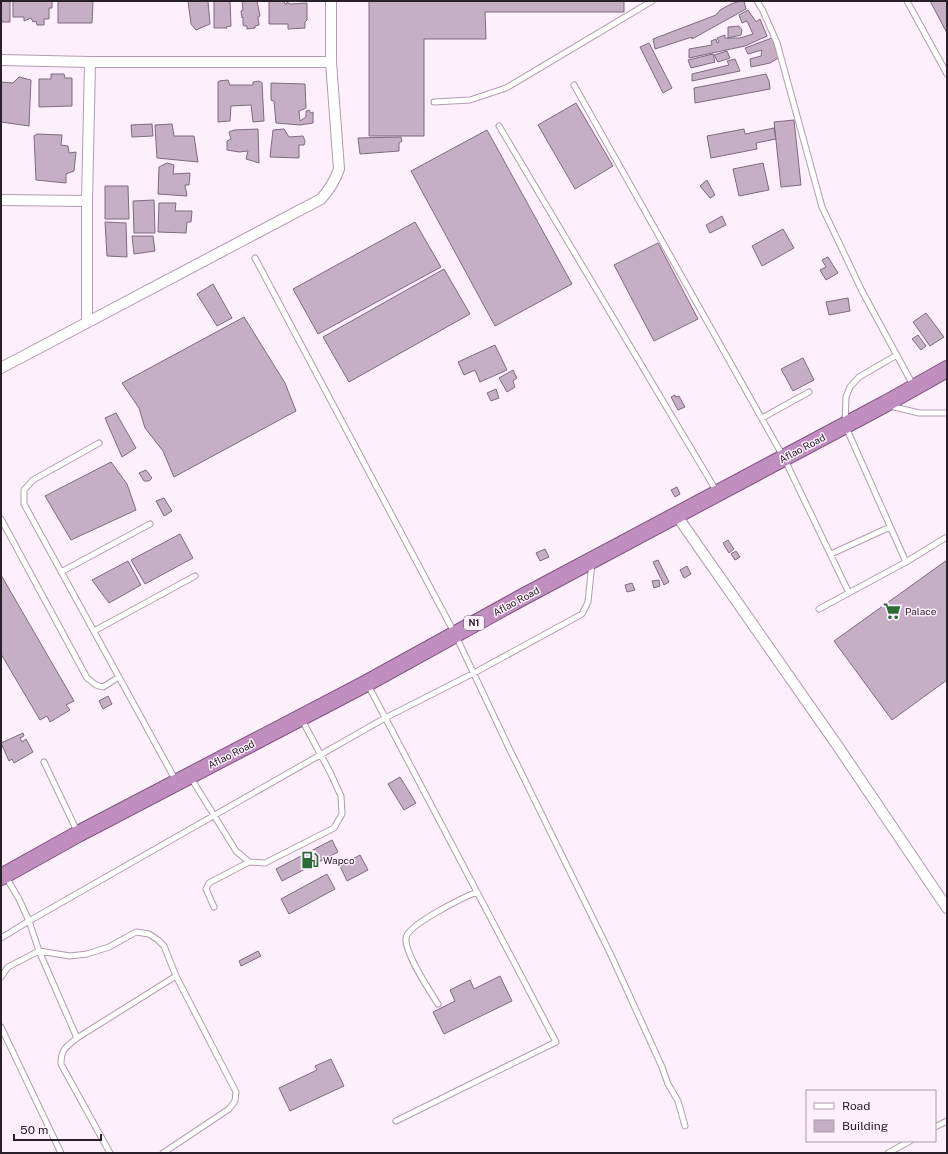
<svg xmlns="http://www.w3.org/2000/svg" width="948" height="1154" font-family="'Public Sans',sans-serif">
  <style>
    .building { fill: #c6aec5; stroke: #7f6a7e }
    .lines { fill: none; stroke-linecap: round; stroke-linejoin: round }
    .service-casing { stroke: #b39bb1; stroke-width: 7 }
    .minor-casing { stroke: #b39bb1; stroke-width: 12 }
    .trunk-casing { stroke: #815580; stroke-width: 18 }
    .service { stroke: #fff; stroke-width: 5 }
    .minor { stroke: #fff; stroke-width: 10 }
    .trunk { stroke: #c08ebf; stroke-width: 16 }
    .labels { text-anchor: middle; stroke-width: 3; stroke-linejoin: round; paint-order: stroke }
    .shield { fill: #feeffd; stroke: #695e69; stroke-width: 1 }
    .shield-label { font-size: 9px; font-weight: bold; fill: #292029 }
    .street-label { font-size: 10px; fill: #292029; stroke: #feeffd }
    .poi-label { font-size: 10px; fill: #292029; stroke: #feeffd; text-anchor: start }
  </style>
  <rect width="100%" height="100%" fill="#feeffd"/>
  <!-- building -->
  <path class="building" d="M1 1H10V22H1Z
    M13 1H52V8H49V19H44V25H37L36 21 33 22 31 18 24 21V17H13Z
    M58 1H93L92 23H58Z
    M188 1H208L210 24 196 30 191 24Z
    M214 1H230L231 26 226 27 227 28H214Z
    M242 1H257L260 16 258 17 259 25 255 26V28L247 29V26H244L243 25V17L242 18 241 11 243 10Z
    M269 1H284L285 4H287V2L290 4 307 3V20L305 22V28L288 29V24H269Z
    M369 1H624V12H485L486 39H424V136H369Z
    M740 1H744L746 9 692 39V37L655 49 653 39 716 15 720 10 731 4Z
    M930 1H947V33Z
    M748 10 756 22 760 19 767 36 745 46 689 58V49L712 45 711 41 716 39 717 43 719 42 717 38 725 35V38H740L753 34 747 21 742 23 739 15Z
    M739 26 742 30 741 35 728 38V27Z
    M772 38 780 57 770 63 751 67 750 59 761 56 762 50 748 54 745 48Z
    M649 43 672 88 663 93 640 47Z
    M727 51 730 58 718 62 714 55Z
    M713 54 715 62 691 68 688 60Z
    M735 59 740 71 692 81V74L729 65 727 61Z
    M51 74H64L65 78H72V106L39 107V79H51Z
    M766 74 769 81 770 89 695 103 694 88Z
    M19 77 31 80 29 126 1 122V82L13 83Z
    M228 80 230 85H253V82L259 81 262 83 264 121 253 122 251 105 231 106 230 121 218 122V82L219 81Z
    M271 83 305 84 306 108 299 111 300 121 306 117V111L309 110 311 113 313 112V123L300 125 276 123 274 101 271 100Z
    M576 103 613 166 575 189 538 125Z
    M794 120 801 185 781 187 774 122Z
    M152 124 153 136 132 137 131 125Z
    M172 124 174 136H194L198 162 157 158 155 125Z
    M774 128 776 139 756 143 757 149 711 158 707 136 744 129 745 134Z
    M258 129 259 163 246 159 248 151 239 152 227 150V141L231 139 229 132 234 130Z
    M284 129 289 137 303 136 305 141 304 145H299V158L270 157 273 130Z
    M487 130 572 284 495 326 411 171Z
    M37 134 62 135 61 145 68 146 69 153 76 152 74 171 66 174V183L36 180 34 136Z
    M401 137 402 141 399 143V151L360 154 358 138Z
    M167 163 174 165 173 174 190 173 189 185H185L187 196 158 194 159 167Z
    M763 163 769 190 739 196 733 169Z
    M707 180 715 195 710 198 700 186Z
    M105 186H128L129 219H105Z
    M154 200 155 233H134L133 201Z
    M159 203H176L175 211H192L191 222H187L186 233 158 232Z
    M722 216 726 225 710 233 706 225Z
    M105 222 126 223 127 257 107 256Z
    M415 222 441 267 318 334 293 289Z
    M783 229 794 248 762 266 752 246Z
    M132 236H153L155 251 134 254Z
    M658 243 698 319 654 341 614 265Z
    M828 257 838 273 826 280 820 270 826 267 822 260Z
    M444 269 470 314 349 382 323 337Z
    M213 284 232 318 217 326 197 294Z
    M848 298 850 311 829 315 826 302Z
    M926 313 944 337 930 346 913 322Z
    M244 317 285 383 296 411 174 477 163 451 145 428 139 408 122 383Z
    M918 335 926 346 921 350 912 339Z
    M495 345 507 370 480 382 475 370 464 375 458 362Z
    M803 358 814 380 793 391 781 369Z
    M513 370 517 378 513 381 515 387 507 392 499 378Z
    M496 389 499 398 491 401 487 393Z
    M675 395 676 397 679 396 685 407 678 410 671 397Z
    M116 413 136 448 122 457 105 418Z
    M111 462 127 484 136 510 71 540 45 496Z
    M146 470 152 478 149 481H144L139 473Z
    M677 487 680 494 675 497 671 490Z
    M164 498 172 511 164 516 156 501Z
    M180 534 193 558 145 584 131 560Z
    M728 540 734 549 729 553 723 543Z
    M545 549 549 557 540 561 536 553Z
    M736 551 740 557 735 560 731 554Z
    M658 560 669 582 664 585 653 562Z
    M947 560V680L892 720 834 641Z
    M128 561 141 585 109 603 92 580Z
    M687 566 691 574 684 578 680 570Z
    M1 575 74 701 66 705 70 710 50 722 47 716 40 720 1 654Z
    M659 580 660 586 654 588 652 581Z
    M632 583 635 590 627 592 625 585Z
    M108 696 112 704 103 709 99 701Z
    M23 733 24 736 20 738 22 742 26 739 33 752 14 763 12 759 9 761 1 743Z
    M400 777 416 803 404 810 388 784Z
    M332 840 338 852 282 881 276 869Z
    M360 855 368 870 347 881 340 866Z
    M327 874 335 889 289 914 281 899Z
    M258 951 261 956 241 966 239 961Z
    M500 976 512 1001 444 1034 433 1012 455 1001 450 990 470 980 474 989Z
    M331 1059 344 1086 290 1111 279 1088 317 1070 315 1066Z"/>
  <g class="lines">
    <!-- service casing -->
    <g class="service-casing">
      <path id="service" d="M757 1 763 11 777 43 822 207 862 291 913 385
        M907 1 947 74
        M574 85 784 458 849 593
        M434 102 470 100 506 88 652 1
        M499 126 717 492
        M255 258 455 634 509 748 611 955 662 1067 668 1084 678 1101 685 1126
        M897 355 859 377 850 387 846 397 845 425 906 562
        M890 406 919 413H947
        M762 418 809 392
        M99 443 33 480 24 490V504L176 781
        M1 519 87 678 96 685 103 687 119 677
        M831 554 890 527
        M61 572 150 524
        M819 609 906 562 945 538
        M94 631 195 576
        M368 685 556 1042 396 1121
        M44 762 77 831
        M191 778 236 851 249 862 265 863 334 828 342 814 341 796 330 772 302 720
        M6 877 19 899 29 921 39 951 77 1038 176 976
        M214 907 206 889 209 883 249 862
        M1 938 29 921 385 718 474 673 582 614 588 602 592 563
        M1 977 8 967 39 951 70 956 87 954 109 947 136 932 149 934 158 940 164 946 176 976 236 1092 235 1101 229 1109 163 1153
        M438 1004C429 990 404 952 406 938 407 925 464 897 477 892
        M1 1027 61 1153
        M77 1038C66 1047 61 1049 61 1064L110 1153
        M935 1127 947 1121
        M888 1153 910 1141"/>
    </g>
    <!-- minor casing -->
    <g class="minor-casing">
      <path id="minor" d="M1 60 90 62H331
        M1 200 87 201
        M87 322V201L90 62
        M1 368 321 199C330 189 335 181 339 169L331 62V1
        M677 516 837 745 947 908"/>
    </g>
    <!-- trunk casing -->
    <g class="trunk-casing">
      <path id="trunk" d="M1 877 78 834 367 683 521 598 885 404 947 369"/>
    </g>
    <!-- service -->
    <use href="#service" class="service"/>
    <!-- minor -->
    <use href="#minor" class="minor"/>
    <!-- trunk -->
    <use href="#trunk" class="trunk"/>
  </g>
  <!-- icons -->
  <defs>
    <g id="supermarket-bare" transform="scale(1.38)"><path d="M-6-5.5h2.5l.6 2H6L4.5 2H-2.5L-4.4-4H-6ZM-1.5 3.2a1.3 1.3 0 1 0 .1 0ZM3 3.2a1.3 1.3 0 1 0 .1 0Z" fill="#2a6d38" stroke="#feeffd" stroke-width="2.5" paint-order="stroke"/></g>
    <g id="fuel-bare" transform="scale(1.38)"><path d="M-5.5-6h7V0h2V4h1.3V-2.5L3-4.5l.8-.8L6-3V5H2.5V1h-1V6h-7ZM-4.2-4.7v3.2H.2V-4.7Z" fill="#2a6d38" stroke="#feeffd" stroke-width="2.5" paint-order="stroke"/></g>
  </defs>
  <g fill-rule="evenodd">
    <use href="#supermarket-bare" x="892" y="611"/>
    <use href="#fuel-bare" x="310" y="860"/>
  </g>
  <g class="labels">
    <!-- shield labels -->
    <rect class="shield" x="464" y="616" width="20" height="14" rx="3"/>
    <g class="shield-label">
      <text x="474" y="626">N1</text>
    </g>
    <!-- street labels -->
    <g class="street-label">
      <text transform="translate(802 448) rotate(-28)" y="4">Aflao Road</text>
      <text transform="translate(516 601) rotate(-28)" y="4">Aflao Road</text>
      <text transform="translate(231 754) rotate(-27)" y="4">Aflao Road</text>
    </g>
    <!-- poi labels -->
    <g class="poi-label">
      <text x="905" y="615">Palace</text>
      <text x="323" y="864">Wapco</text>
    </g>
  </g>
  <!-- border -->
  <rect width="948" height="1154" fill="none" stroke="#292029" stroke-width="4"/>
  <!-- legend -->
  <rect x="806" y="1090" width="130" height="52" fill="#feeffd" stroke="#a99ca8"/>
  <rect x="814" y="1103" width="20" height="6" fill="#ffffff" stroke="#a99ca8"/>
  <text x="842" y="1110" font-size="12" fill="#292029">Road</text>
  <rect x="814" y="1120" width="20" height="12" fill="#c6aec5" stroke="#a99ca8"/>
  <text x="842" y="1130" font-size="12" fill="#292029">Building</text>
  <!-- scale -->
  <path d="M14 1134v6h87v-6" fill="none" stroke="#292029" stroke-width="2"/>
  <text x="20" y="1134" font-size="12" fill="#292029" stroke="#feeffd" stroke-width="3" paint-order="stroke">50 m</text>
</svg>
